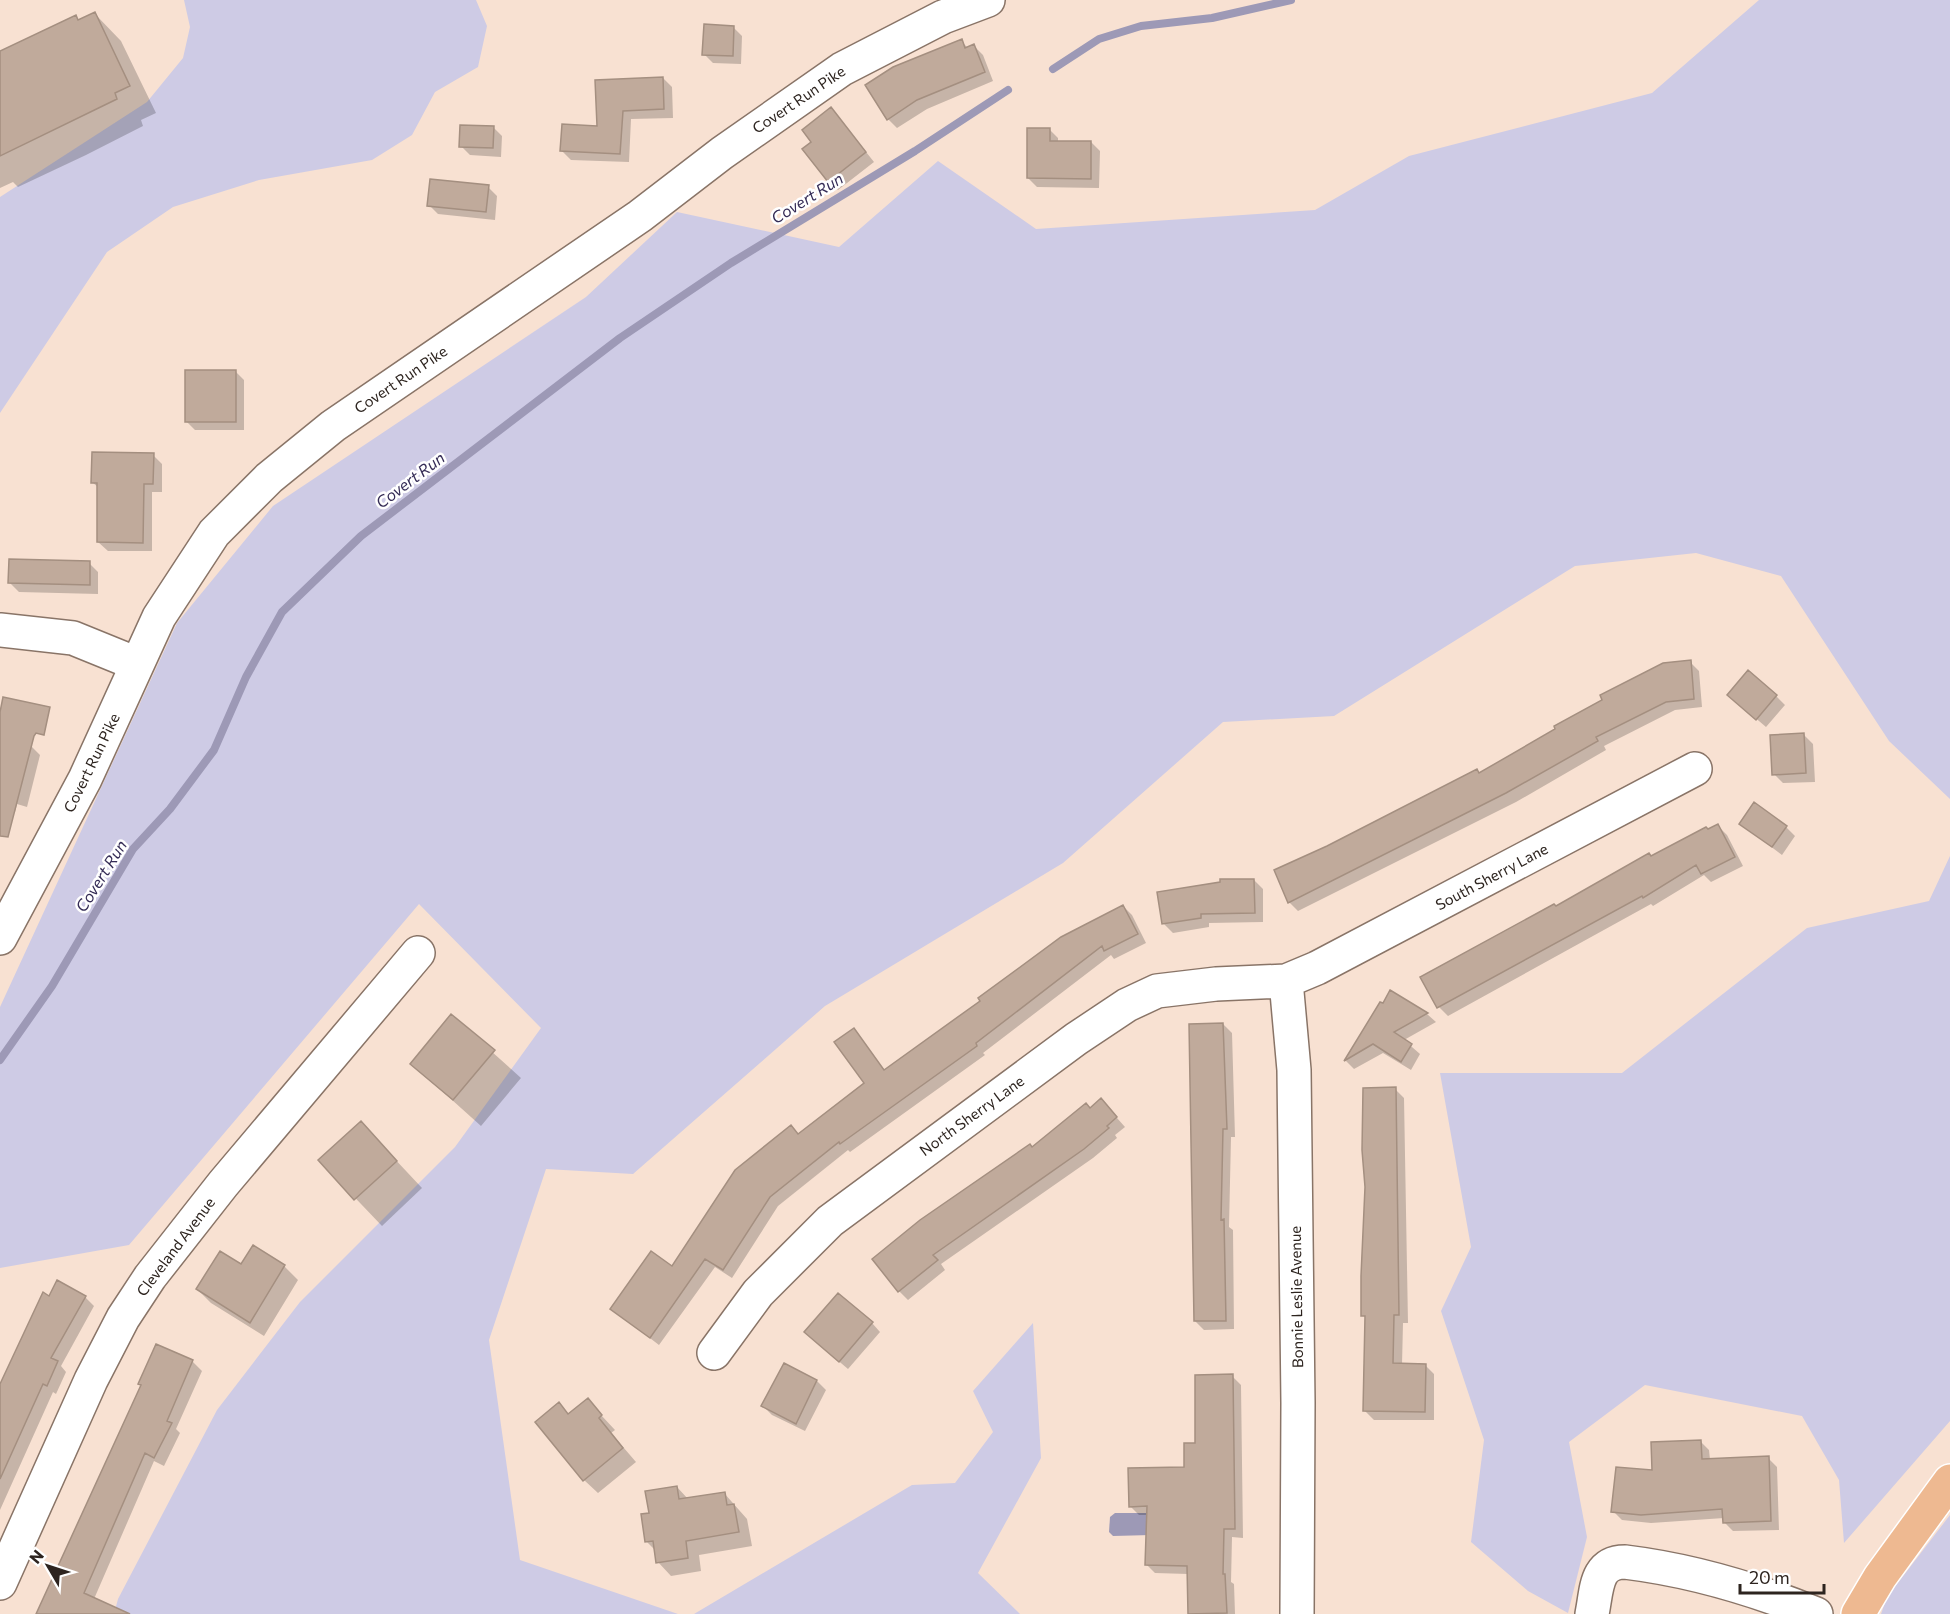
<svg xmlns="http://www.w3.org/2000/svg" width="1950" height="1614" font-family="Commissioner,sans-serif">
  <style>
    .green { fill: #cecbe5 }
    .water { fill: #9d99b6 }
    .shadow { fill: #0003 }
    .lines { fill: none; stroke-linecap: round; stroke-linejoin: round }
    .stream { stroke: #9d99b6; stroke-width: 8 }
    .building { fill: #c0aa9b; stroke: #a48f80; stroke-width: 1.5 }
    .minor-casing { stroke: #897467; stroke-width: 36 }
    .major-casing { stroke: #fff; stroke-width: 36 }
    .minor { stroke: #fff; stroke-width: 33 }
    .major { stroke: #eeb991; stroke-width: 33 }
    .labels { text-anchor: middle; stroke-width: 5; stroke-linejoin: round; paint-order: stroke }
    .street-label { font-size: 15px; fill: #2d241f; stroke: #fff }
    .water-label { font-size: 16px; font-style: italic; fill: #352c56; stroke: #fff }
  </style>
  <rect width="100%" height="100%" fill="#f8e1d2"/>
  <!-- green -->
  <path class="green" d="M184 0H476L487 26 478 67 435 92 412 135 372 160 259 180 173 207 107 252 0 413V197L147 102 183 58 190 27Z
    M1759 0H1950V799L1889 741 1781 576 1696 553 1575 566 1334 716 1223 722 1063 863 825 1006 633 1174 546 1169 489 1340 520 1560 678 1614H114L118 1599 217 1410 300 1302 455 1147 541 1028 419 904 129 1245 0 1268V1007L177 623 273 506 586 297 677 212 839 247 938 161 1036 229 1315 210 1409 156 1652 93Z
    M1950 856V1421L1844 1543 1839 1480 1802 1416 1645 1385 1569 1442 1587 1537 1568 1613 1528 1591 1471 1542 1484 1440 1441 1311 1471 1247 1440 1073H1622L1807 928 1929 901Z
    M1033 1323 1041 1458 978 1573 1020 1614H694L912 1485 955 1483 993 1432 973 1391Z
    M1950 1515V1614H1881L1887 1597Z"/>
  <!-- water -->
  <path class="water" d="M1115 1513H1152L1151 1535 1113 1536 1109 1532 1110 1517Z"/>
  <!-- shadow -->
  <path class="shadow" d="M95 14 121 41 156 113 141 120 143 126 86 155 18 187 13 182 0 188V52L76 17 80 21Z
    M733 27 742 36 741 64 713 63 704 54Z
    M961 41 968 48 974 46 983 55 993 81 927 109 897 128 888 119Z
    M663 78 672 87 673 118 631 119 629 162 571 160 562 151 598 127Z
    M839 118 874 162 838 190 804 150Z
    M493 127 502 136 501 157 470 155 461 146Z
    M1049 129 1058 138V142H1091L1100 151 1099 188 1037 187 1028 178Z
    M488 187 497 196 495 220 438 214 429 205Z
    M235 371 244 380V430H195L186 421Z
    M153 455 162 464V492H152V551H108L98 542 99 488 92 482Z
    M89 563 98 572V594L19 592 10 583Z
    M1690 662 1699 671 1702 707 1675 710 1604 746 1606 750 1516 802 1298 911 1289 902 1480 774Z
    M1776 696 1785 705 1766 727 1738 703Z
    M1804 735 1813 744 1815 782 1783 783 1774 774Z
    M0 746H31L40 755 27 807 17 804 15 812 0 808Z
    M1741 824 1786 827 1795 836 1782 855Z
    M1718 826 1727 835 1743 866 1711 882 1704 875 1653 906 1651 904 1448 1016 1439 1007 1556 908Z
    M1254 880 1263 889V922L1209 923V927L1173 933 1164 924Z
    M1123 906 1132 915 1146 943 1114 959 1111 955 983 1053 985 1055 850 1152 848 1150 778 1206 732 1278 715 1267 659 1345 612 1309 673 1268 799 1135 866 1084 853 1030 885 1071Z
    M1390 992 1427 1014 1436 1022 1404 1040 1420 1054 1411 1070 1383 1053 1354 1069 1346 1061 1380 1004 1383 1005Z
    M452 1016 521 1078 481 1126 412 1064Z
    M1223 1024 1232 1033 1235 1137H1231L1229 1227 1233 1230 1234 1329 1204 1330 1195 1321Z
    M1395 1089 1404 1098 1408 1323H1403L1402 1365H1425L1434 1374V1420H1374L1365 1411 1366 1318 1363 1315Z
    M1101 1100 1125 1127 1115 1135 1117 1138 1093 1158 941 1264 945 1270 908 1300 899 1291 1032 1148Z
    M361 1123 422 1188 382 1226 320 1161Z
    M253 1247 285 1267 298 1280 264 1336 211 1303 197 1289 242 1266Z
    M85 1297 94 1306 61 1366 66 1372 56 1394 53 1392 0 1510V1395L49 1298Z
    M872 1323 880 1332 848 1369 815 1341Z
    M157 1346 193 1362 202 1371 176 1429 180 1433 164 1466 154 1461 94 1599 102 1614H38L142 1385Z
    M784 1365 817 1381 826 1390 805 1431 772 1415 763 1406Z
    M1232 1376 1241 1385 1243 1538 1232 1537 1231 1582 1234 1584 1235 1614H1188V1574L1155 1573 1146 1564 1148 1515H1139L1130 1506 1185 1468Z
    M587 1400 615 1430 611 1433 636 1462 598 1493 584 1480 559 1404 569 1415Z
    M1700 1441 1709 1450 1710 1460 1768 1458 1777 1467 1779 1530 1733 1531 1724 1522V1518L1651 1523 1622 1520 1613 1511 1654 1472Z
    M677 1487 688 1499 724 1493 747 1519 752 1546 699 1555 701 1571 671 1576 658 1562 656 1551 647 1542 650 1514Z"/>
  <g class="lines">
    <!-- stream -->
    <path class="stream" d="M1053 69 1099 39 1141 26 1212 18 1291 0
      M0 1060 52 986 133 849 170 809 214 750 246 677 282 612 361 536 620 338 731 263 915 151 1008 90"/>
  </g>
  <!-- building -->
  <path class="building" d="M95 12 130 86 115 93 117 99 0 156V51L76 15 78 20Z
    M704 24 734 26 733 56 702 55Z
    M962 39 965 48 974 44 985 72 917 100 887 120 865 85 893 67Z
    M663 77 664 109 623 111 620 154 560 151 562 124 597 126 595 80Z
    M831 107 866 152 828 182 802 149 811 142 802 130Z
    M460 125 494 126 493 148 459 147Z
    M1027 128H1050V141H1091V179L1027 178Z
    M430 179 489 185 486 212 427 206Z
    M185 370H236V422H185Z
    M92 452 154 453 153 484H144L143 543 97 542V483H91Z
    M9 559 90 561V585L8 583Z
    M1691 660 1694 699 1666 702 1596 737 1598 741 1506 793 1288 903 1274 870 1327 846 1477 769 1479 773 1555 729 1554 726 1602 700 1600 695 1663 663Z
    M1748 670 1777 695 1756 720 1727 695Z
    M3 697 50 707 44 735 36 733 34 736 8 837 0 836V712Z
    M1804 733 1806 773 1772 775 1770 735Z
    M1754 802 1787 826 1772 847 1739 824Z
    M1718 824 1735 857 1701 874 1696 865 1643 898 1642 896 1437 1008 1420 977 1554 904 1556 906 1649 853 1651 856 1706 827 1708 829Z
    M1220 879H1254L1255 913 1201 914V918L1162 924 1157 892 1220 882Z
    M1123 905 1138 934 1104 951 1102 946 976 1043 977 1046 840 1144 839 1142 770 1197 723 1270 705 1259 650 1338 610 1309 651 1251 672 1266 735 1170 791 1125 798 1134 864 1083 834 1042 854 1028 884 1070 980 1001 978 998 1061 937Z
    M1390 990 1428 1013 1394 1032 1412 1044 1401 1062 1373 1044 1344 1061 1380 1002 1383 1003Z
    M451 1014 495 1050 453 1100 410 1064Z
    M1223 1023 1227 1129H1223L1221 1220 1224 1219 1226 1321H1194L1189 1024Z
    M1396 1087 1399 1315H1394L1393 1363 1426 1364 1425 1412 1363 1411 1365 1316H1361V1276L1365 1187 1362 1150 1363 1088Z
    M1101 1098 1117 1117 1107 1126 1109 1128 1084 1149 933 1255 938 1260 898 1292 872 1259 920 1220 1030 1144 1032 1147 1086 1103 1090 1108Z
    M361 1121 397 1161 354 1200 318 1160Z
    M253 1245 285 1265 250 1323 196 1289 220 1251 241 1264Z
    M57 1280 86 1296 51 1358 58 1361 47 1386 43 1384 0 1479V1384L43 1292 49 1296Z
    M838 1293 873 1322 839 1362 804 1332Z
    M156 1344 193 1360 167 1421 172 1423 154 1458 145 1453 84 1593 130 1614H36L141 1385 138 1384Z
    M784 1363 817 1380 796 1424 761 1406Z
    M1233 1374 1235 1529H1224L1223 1574H1225L1227 1613 1188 1614 1187 1566 1145 1565 1147 1506 1129 1507 1128 1468 1184 1467V1443H1195V1375Z
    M588 1398 602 1415 599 1418 623 1448 583 1481 535 1422 559 1402 568 1414Z
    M1701 1440 1702 1459 1769 1456 1771 1521 1723 1523 1722 1509 1641 1515 1611 1512 1616 1467 1652 1470 1651 1442Z
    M677 1486 679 1499 725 1492 727 1505 734 1504 739 1532 686 1541 688 1558 656 1563 653 1541 645 1542 641 1514 649 1513 645 1491Z"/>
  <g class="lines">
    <!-- minor casing -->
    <g class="minor-casing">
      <path id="minor" d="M0 630 73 638 137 664
        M0 938 85 779 159 617 214 533 269 478 333 426 640 216 722 153 842 69 943 17 988 0
        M1286 981 1294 1070 1298 1403 1297 1614
        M714 1353 758 1293 830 1221 1076 1039 1127 1005 1157 991 1216 984 1286 981 1317 968 1695 769
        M0 1583 91 1380 123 1318 150 1277 223 1184 418 953
        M1592 1614C1597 1590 1595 1562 1625 1562 1690 1570 1755 1589 1816 1614"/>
    </g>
    <!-- major casing -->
    <g class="major-casing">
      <path id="major" d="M1858 1614 1880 1577 1950 1481"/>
    </g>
    <!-- minor -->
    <use href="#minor" class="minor"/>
    <!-- major -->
    <use href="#major" class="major"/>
  </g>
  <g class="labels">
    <!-- street labels -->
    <g class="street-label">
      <text transform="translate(799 100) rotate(-34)" y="5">Covert Run Pike</text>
      <text transform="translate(401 380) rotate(-34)" y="5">Covert Run Pike</text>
      <text transform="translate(92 763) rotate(-64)" y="5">Covert Run Pike</text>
      <text transform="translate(1492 877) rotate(-28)" y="5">South Sherry Lane</text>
      <text transform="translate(972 1116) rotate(-36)" y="5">North Sherry Lane</text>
      <text transform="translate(176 1247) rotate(-53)" y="5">Cleveland Avenue</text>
      <text transform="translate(1297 1297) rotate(-91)" y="5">Bonnie Leslie Avenue</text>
    </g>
    <!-- water labels -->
    <g class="water-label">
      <text transform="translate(807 198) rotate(-32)" y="6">Covert Run</text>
      <text transform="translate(410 480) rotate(-37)" y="6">Covert Run</text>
      <text transform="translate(101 876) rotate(-58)" y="6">Covert Run</text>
    </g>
  </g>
  <!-- north arrow -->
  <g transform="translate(48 1566) rotate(309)" stroke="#ffffff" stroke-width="4.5" paint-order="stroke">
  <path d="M0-4.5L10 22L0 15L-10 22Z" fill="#2d241f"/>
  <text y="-9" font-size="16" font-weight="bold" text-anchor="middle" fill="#2d241f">N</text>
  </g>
  <!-- scale -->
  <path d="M1740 1584v9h84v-9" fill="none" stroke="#2d241f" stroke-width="3"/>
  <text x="1749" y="1584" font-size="18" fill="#2d241f" stroke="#ffffff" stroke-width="4.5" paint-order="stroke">20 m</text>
</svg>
